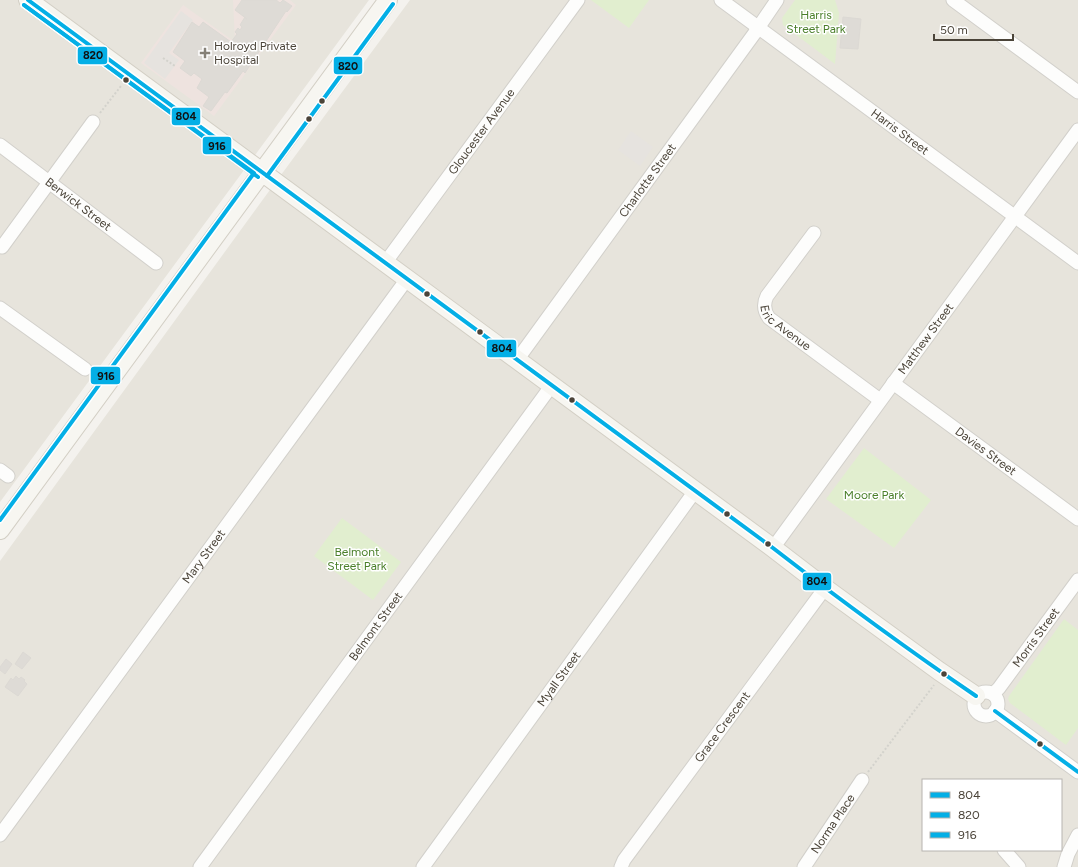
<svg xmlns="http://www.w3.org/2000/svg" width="1078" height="867" font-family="Figtree,sans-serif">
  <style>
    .residential { fill: #e7e4dc; fill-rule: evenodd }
    .medical { fill: #eee3df }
    .green { fill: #e1eecf }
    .parking { fill: #e6e3df }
    .building { fill: #dedbd6; stroke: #dcd9d4 }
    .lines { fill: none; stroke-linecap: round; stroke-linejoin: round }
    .street-casing { stroke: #d2d0cb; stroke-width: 15 }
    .secondary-casing { stroke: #d3cfc5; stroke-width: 20 }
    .path { stroke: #d3d2cc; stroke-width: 2; stroke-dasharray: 2 2; stroke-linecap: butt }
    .street { stroke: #fdfdfc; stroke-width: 13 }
    .secondary { stroke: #f7f6f1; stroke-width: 18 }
    .bus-1-casing { stroke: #fff; stroke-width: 7 }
    .bus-2-casing { stroke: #fff; stroke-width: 7 }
    .bus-3-casing { stroke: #fff; stroke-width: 7 }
    .bus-1 { stroke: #04afe6; stroke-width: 4 }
    .bus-2 { stroke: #04afe6; stroke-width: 4 }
    .bus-3 { stroke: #04afe6; stroke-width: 4 }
    .poi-dot { fill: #868178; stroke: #fff; stroke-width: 1.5 }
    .bus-dot { fill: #4b4439; stroke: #fff; stroke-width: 1.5 }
    .labels { text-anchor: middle; stroke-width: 3; stroke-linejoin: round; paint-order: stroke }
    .park-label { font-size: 12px; fill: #4a7f2a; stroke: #fff }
    .poi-label { font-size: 12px; fill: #4b4439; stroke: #fff; text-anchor: start }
    .street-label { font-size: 12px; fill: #4b4439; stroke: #fff }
    .line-badge { stroke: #fff; stroke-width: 1.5 }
    .pale-badge-label { font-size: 11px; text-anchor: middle; font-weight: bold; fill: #111 }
  </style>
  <rect width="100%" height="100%" fill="#f4f2ee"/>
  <!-- residential -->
  <path class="residential" d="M0 0H369L0 502Z
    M410 0H1078V867H0V561L264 198ZM923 780H1061V850H923Z"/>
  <!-- medical -->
  <path class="medical" d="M233 0H272L276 3 278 0H290L296 5 214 116 141 63 183 5 235 42Z"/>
  <!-- green -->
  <path class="green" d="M591 0H649L629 28Z
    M795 0H835L839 13 835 64 783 25 782 18Z
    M864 448 931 500 894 548 826 499Z
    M342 518 401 562 373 600 314 556Z
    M1064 619 1078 630V728L1066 745 1010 703 1008 699 1009 696Z"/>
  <!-- parking -->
  <path class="parking" d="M181 11 193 20 169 53 179 60 165 79 144 63Z
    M631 131 653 147 640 166 618 150Z"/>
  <!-- building -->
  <path class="building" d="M242 0H276L280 3 283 0 292 6 287 12 286 11 245 73 243 71 227 93 225 92 211 111 203 106 209 97 197 88 202 79 194 73 191 76 180 68 185 61 173 52 192 22 199 27 203 22 231 42 237 34 235 32 238 28 240 30 242 27 240 25 245 17 247 19 235 10Z
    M843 17 861 19 858 49 840 48Z
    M23 652 31 658 22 669 15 664Z
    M6 659 12 664 5 674 0 670V667Z
    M16 676 19 679 21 677 25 680 24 681 27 684 18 696 5 687 11 678 13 680Z"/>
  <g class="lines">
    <!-- street casing -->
    <g class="street-casing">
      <g id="street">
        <path id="s1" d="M721 0 1078 263"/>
        <path d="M953 0 1078 92"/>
        <path id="s2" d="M0 145 156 263"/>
        <path id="s3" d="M814 233 767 296C763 304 764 311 769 318L880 400"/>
        <path d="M2 247 93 122"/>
        <path id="s4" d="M385 263 578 0"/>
        <path d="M0 308 85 369"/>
        <path id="s5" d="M517 360 754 34 777 0"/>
        <path id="s6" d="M893 383 1078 519"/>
        <path d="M0 470 8 476"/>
        <path id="s7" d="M773 548 1078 130"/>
        <circle cx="986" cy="704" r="12"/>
        <path id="s8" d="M993 694 999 688 1078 580"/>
        <path d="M995 711 1078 772"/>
        <path id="s9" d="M0 835 407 279"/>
        <path d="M1004 850 1019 867"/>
        <path id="s10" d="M200 867 552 385"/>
        <path id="s11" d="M423 867 695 491"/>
        <path id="s12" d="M621 867 624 860 825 588"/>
        <path id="s13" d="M804 867 862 780"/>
        <path d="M1064 867 1068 854 1078 835"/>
      </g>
    </g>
    <!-- secondary casing -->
    <g class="secondary-casing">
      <path id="secondary" d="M28 0 773 548 825 588 939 671 976 696
        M0 530 388 0"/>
    </g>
    <!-- path -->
    <path class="path" d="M163 58 175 66
      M100 113 121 86
      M868 772 934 685"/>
    <!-- street -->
    <use href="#street" class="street"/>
    <!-- secondary -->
    <use href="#secondary" class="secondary"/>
    <!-- bus-1 casing -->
    <g class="bus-1-casing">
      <path id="bus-1" d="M28 0 773 548C839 599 907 649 976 696
        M995 711 1078 772"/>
    </g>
    <!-- bus-2 casing -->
    <g class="bus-2-casing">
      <path id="bus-2" d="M24 5 258 177
        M267 176 393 4"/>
    </g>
    <!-- bus-3 casing -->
    <g class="bus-3-casing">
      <path id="bus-3" d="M0 520 254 173 24 5"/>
    </g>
    <!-- bus-1 -->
    <use href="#bus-1" class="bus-1"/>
    <!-- bus-2 -->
    <use href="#bus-2" class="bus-2"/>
    <!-- bus-3 -->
    <use href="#bus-3" class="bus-3"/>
  </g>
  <!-- markers -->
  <path class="poi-dot" d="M203 47h4v4h4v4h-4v4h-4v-4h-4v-4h4z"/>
  <g class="bus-dot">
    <circle cx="126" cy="80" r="3.5"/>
    <circle cx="322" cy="101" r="3.5"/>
    <circle cx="309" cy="119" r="3.5"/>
    <circle cx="427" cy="294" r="3.5"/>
    <circle cx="480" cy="332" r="3.5"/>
    <circle cx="572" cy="400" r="3.5"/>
    <circle cx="727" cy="514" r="3.5"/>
    <circle cx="768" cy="544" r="3.5"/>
    <circle cx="944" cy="674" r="3.5"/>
    <circle cx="1040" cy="744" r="3.5"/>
  </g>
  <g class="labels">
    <!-- park labels -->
    <g class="park-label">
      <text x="816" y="19">Harris<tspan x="816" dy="14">Street Park</tspan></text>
      <text x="874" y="499">Moore Park</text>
      <text x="357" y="556">Belmont<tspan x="357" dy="14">Street Park</tspan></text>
    </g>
    <!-- poi labels -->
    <g class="poi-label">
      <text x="214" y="50">Holroyd Private<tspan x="214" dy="14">Hospital</tspan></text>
    </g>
    <!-- street labels -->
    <g class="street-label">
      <text dy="4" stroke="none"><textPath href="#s4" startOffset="163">Gloucester Avenue</textPath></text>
      <text dy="4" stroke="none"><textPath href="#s1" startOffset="222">Harris Street</textPath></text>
      <text dy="4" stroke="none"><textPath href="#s5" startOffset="222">Charlotte Street</textPath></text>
      <text dy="4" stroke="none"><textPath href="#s2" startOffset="98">Berwick Street</textPath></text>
      <text dy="4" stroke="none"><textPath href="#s3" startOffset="120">Eric Avenue</textPath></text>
      <text dy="4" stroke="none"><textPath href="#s7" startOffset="259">Matthew Street</textPath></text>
      <text dy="4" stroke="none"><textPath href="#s6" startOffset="115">Davies Street</textPath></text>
      <text dy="4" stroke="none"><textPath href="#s9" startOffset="345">Mary Street</textPath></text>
      <text dy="4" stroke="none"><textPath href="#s10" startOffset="298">Belmont Street</textPath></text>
      <text dy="4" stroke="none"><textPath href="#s8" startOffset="71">Morris Street</textPath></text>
      <text dy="4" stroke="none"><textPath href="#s11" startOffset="232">Myall Street</textPath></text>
      <text dy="4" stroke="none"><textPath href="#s12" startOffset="173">Grace Crescent</textPath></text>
      <text dy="4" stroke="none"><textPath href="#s13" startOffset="52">Norma Place</textPath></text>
    </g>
  </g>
  <g class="line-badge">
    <rect x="77" y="46" width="31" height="19" rx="4" fill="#04afe6"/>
    <rect x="333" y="56" width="30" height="19" rx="4" fill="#04afe6"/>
    <rect x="171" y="107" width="30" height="19" rx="4" fill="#04afe6"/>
    <rect x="202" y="136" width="30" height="19" rx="4" fill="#04afe6"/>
    <rect x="486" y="339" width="31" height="19" rx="4" fill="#04afe6"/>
    <rect x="90" y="366" width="31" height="19" rx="4" fill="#04afe6"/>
    <rect x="802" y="572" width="30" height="19" rx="4" fill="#04afe6"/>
  </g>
  <g class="pale-badge-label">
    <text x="93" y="59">820</text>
    <text x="348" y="70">820</text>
    <text x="186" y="120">804</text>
    <text x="217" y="150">916</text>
    <text x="502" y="352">804</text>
    <text x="106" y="380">916</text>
    <text x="817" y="585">804</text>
  </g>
  <!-- legend -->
  <rect x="922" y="779" width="140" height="72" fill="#ffffff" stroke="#b7b4b0"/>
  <rect x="930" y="792" width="20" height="6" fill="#04afe6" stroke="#b7b4b0"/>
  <text x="958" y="799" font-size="12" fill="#4b4439">804</text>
  <rect x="930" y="812" width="20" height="6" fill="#04afe6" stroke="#b7b4b0"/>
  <text x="958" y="819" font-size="12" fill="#4b4439">820</text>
  <rect x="930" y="832" width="20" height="6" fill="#04afe6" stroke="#b7b4b0"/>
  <text x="958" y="839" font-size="12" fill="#4b4439">916</text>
  <!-- scale -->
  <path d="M934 34v6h79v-6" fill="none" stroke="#4b4439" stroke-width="2"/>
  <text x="940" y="34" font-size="12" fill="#4b4439" stroke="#ffffff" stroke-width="3" paint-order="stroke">50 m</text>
</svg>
